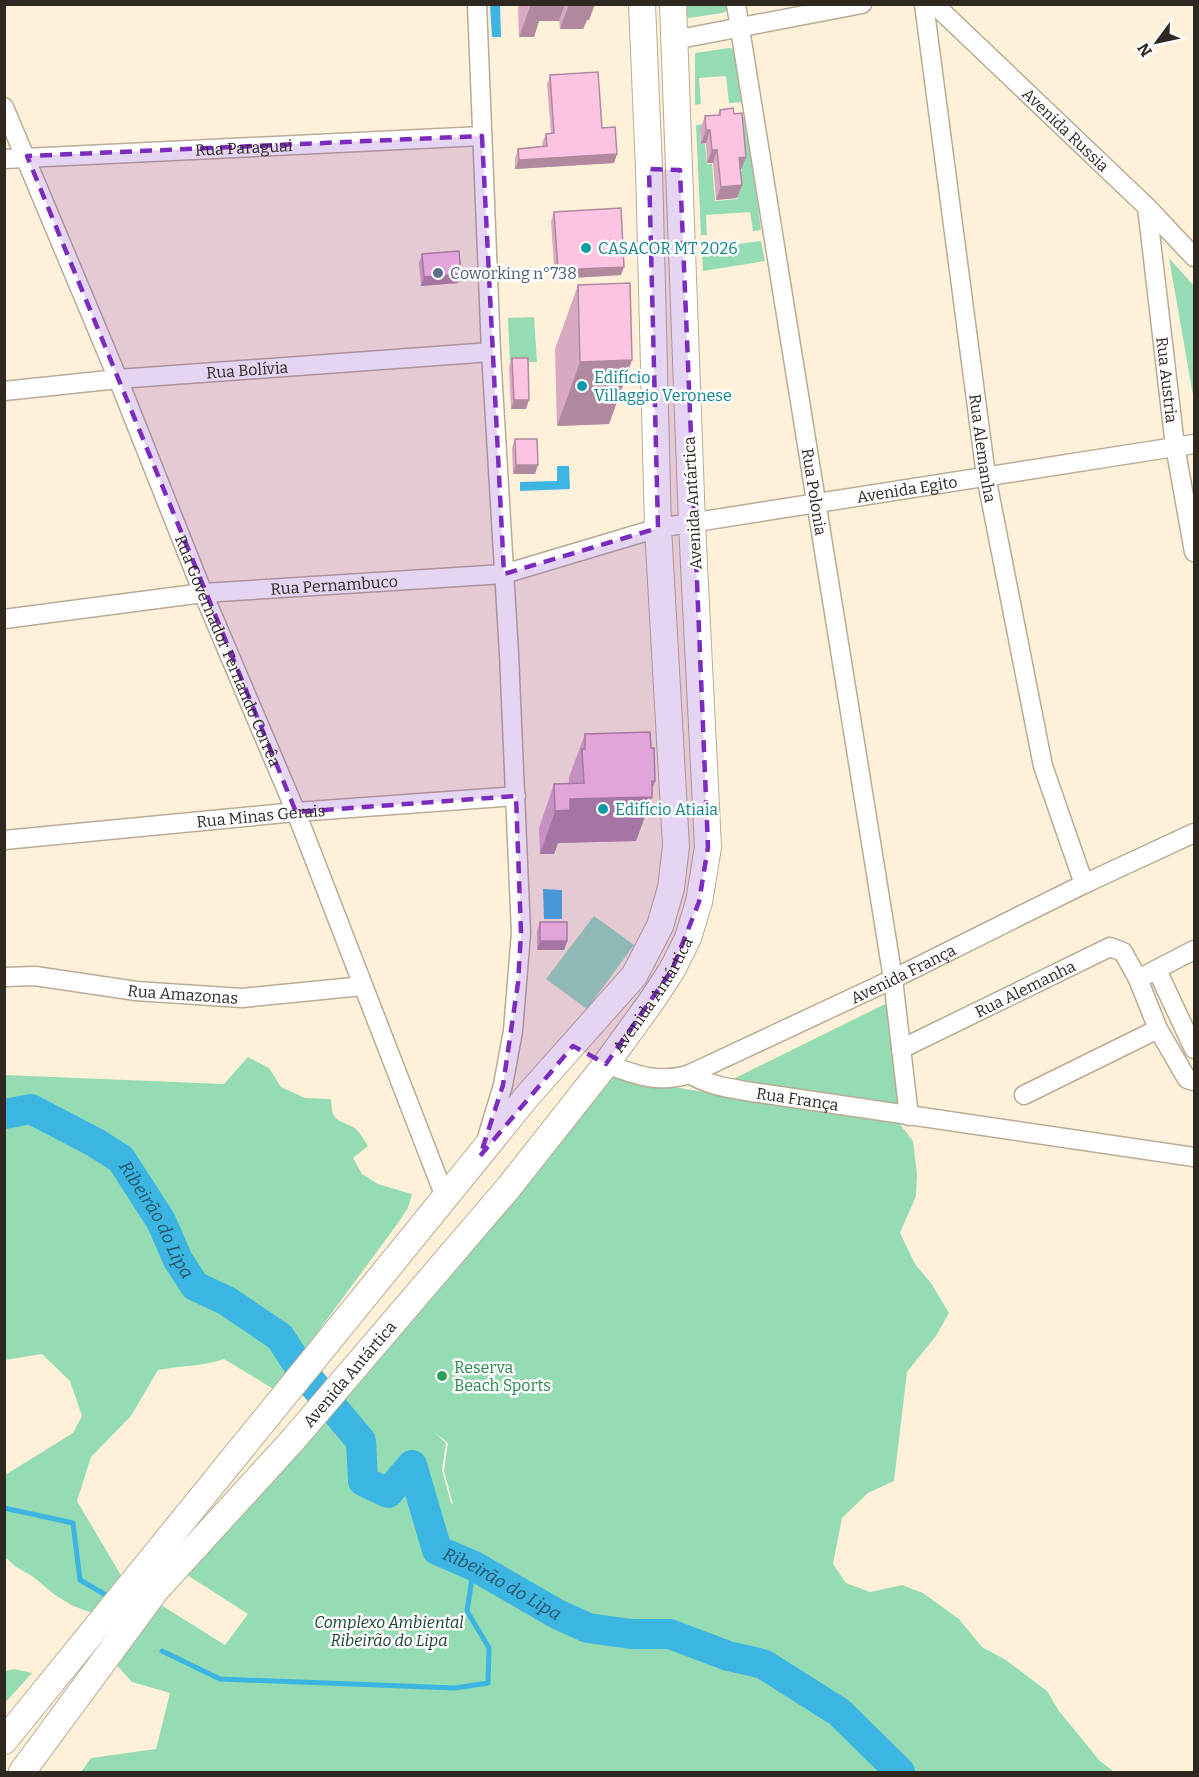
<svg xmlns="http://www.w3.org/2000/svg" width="1199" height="1777" font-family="Bitter,serif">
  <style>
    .green { fill: #95dbb3; fill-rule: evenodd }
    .water { fill: #3cb5e2 }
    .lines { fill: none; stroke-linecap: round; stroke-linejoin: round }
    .stream { stroke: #3cb5e2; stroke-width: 5 }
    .river { stroke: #3cb5e2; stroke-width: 30 }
    .minor-casing { stroke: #b9ab95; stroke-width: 21 }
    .secondary-casing { stroke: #b9ab95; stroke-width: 28 }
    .minor { stroke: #fff; stroke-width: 18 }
    .secondary { stroke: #fff; stroke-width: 26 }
    .wall { fill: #d9a9c2 }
    .shaded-wall { fill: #b0899e }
    .building { fill: #fcc4e2; stroke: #b0899e; stroke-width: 1.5 }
    .marked { fill: #7b2cbf; fill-opacity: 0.2; stroke: #7b2cbf; stroke-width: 4.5; stroke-dasharray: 12 8; stroke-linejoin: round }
    .culture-dot { fill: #0f9aa8; stroke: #fff; stroke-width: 2 }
    .service-dot { fill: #5c6f8a; stroke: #fff; stroke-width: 2 }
    .leisure-dot { fill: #2e9e5b; stroke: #fff; stroke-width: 2 }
    .labels { text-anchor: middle; stroke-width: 5; stroke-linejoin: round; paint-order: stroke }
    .street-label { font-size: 16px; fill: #2e2820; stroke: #fff }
    .culture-label { font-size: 16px; fill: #0d838f; stroke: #fff; text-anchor: start }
    .service-label { font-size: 16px; fill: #4e5e75; stroke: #fff; text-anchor: start }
    .leisure-label { font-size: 16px; fill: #27864d; stroke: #fff; text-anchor: start }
    .park-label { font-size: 16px; font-style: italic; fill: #17412c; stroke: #fff }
    .water-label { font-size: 18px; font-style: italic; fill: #26566a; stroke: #fff }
  </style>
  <rect width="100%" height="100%" fill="#fff0d9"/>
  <!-- green -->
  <path class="green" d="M682 5H729L727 11 722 13 689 18 684 14Z
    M729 48 733 49 735 52 742 102 729 103 726 76 699 78 701 104 695 105V53Z
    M746 117 761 230 753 231 750 212 706 215 707 235H701L696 125 714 123V128L700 129 701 144H705L707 164H712L715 201 738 199 736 172 742 171 737 118Z
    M761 241 765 261 703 271 702 251 706 248Z
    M1169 258 1194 286V401Z
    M534 317 537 362 510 363 508 318Z
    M594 916 634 945 587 1009 546 979Z
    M885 1004 891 1010 900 1105 890 1108 729 1081Z
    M248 1057 269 1068 281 1087 305 1098 331 1099C332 1122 336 1118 353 1127 359 1130 364 1140 368 1146L353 1158 362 1174 378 1184 412 1194 408 1208 398 1223 275 1390 224 1359C206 1366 178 1366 158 1370L131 1416 91 1457 77 1501 125 1582 95 1614 73 1606 55 1595 32 1576 16 1567 5 1557V1475L73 1433 82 1416 70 1381 42 1354 5 1360V1075L224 1084Z
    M611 1077 899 1123 913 1141 917 1174 916 1196 900 1233 915 1264 931 1283 949 1313 936 1336 907 1372 894 1481 868 1493 842 1518 833 1564 846 1583 870 1592 902 1585 923 1593 959 1619 982 1647 1006 1660 1047 1691 1059 1711 1099 1760 1114 1772H81L91 1758 156 1749 170 1693 132 1682 110 1658 158 1603 225 1645 248 1614 184 1573 503 1215ZM433 1431 448 1443 444 1471 453 1504 451 1503 442 1470 446 1443Z
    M14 1669 32 1673 5 1703V1671Z"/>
  <!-- water -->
  <path class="water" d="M490 5H500L501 37H492Z
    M557 466H569L570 489 520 491V482L557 481Z
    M543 889 562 890V919H544Z"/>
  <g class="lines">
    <!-- stream -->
    <path class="stream" d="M4 1508 73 1523 80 1580 106 1595
      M162 1651 220 1679 455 1688 488 1683 489 1648 467 1611 474 1566"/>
    <!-- river -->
    <path class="river" id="s1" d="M4 1114 31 1109 96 1143 121 1159 161 1221 178 1260 195 1286 227 1301 280 1337 302 1371 361 1441 363 1481 388 1493 412 1465 437 1550 474 1566 557 1614 588 1628 631 1634H670L728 1656 763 1664 839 1712 900 1772"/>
    <!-- minor casing -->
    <g class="minor-casing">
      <g id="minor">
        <path d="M477 4 491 352 509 654 521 933 513 1031 503 1085 487 1138"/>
        <path id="s2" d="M736 4 893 979 909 1116"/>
        <path id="s3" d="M924 4 986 476 1043 766 1084 884"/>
        <path id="s4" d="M934 4 1147 207 1194 257"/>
        <path d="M674 40 862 4"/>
        <path id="s5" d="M4 107 118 379 203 593 296 812 445 1197"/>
        <path id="s6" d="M4 159 482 136"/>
        <path id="s7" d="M1147 207 1175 446 1194 552"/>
        <path id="s8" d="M4 391 118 379 491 352"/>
        <path id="s9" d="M4 619 203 593 504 574 658 528 1194 444"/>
        <path id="s10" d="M4 840 296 812 516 796"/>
        <path d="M1157 970 1194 1049"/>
        <path id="s11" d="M4 977 35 976 136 991 242 998 363 986"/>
        <path d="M1138 979 1158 1029 1187 1079 1194 1081"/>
        <path id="s12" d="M901 1049 1110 947 1123 952 1138 979 1194 950"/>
        <path id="s13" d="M606 1064C636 1075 658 1084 690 1074L893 979 1084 884 1194 833"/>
        <path id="s14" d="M690 1074C709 1086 730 1088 752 1092L1194 1157"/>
        <path d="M1024 1095 1158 1029"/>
      </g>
    </g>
    <!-- secondary casing -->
    <g class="secondary-casing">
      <g id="secondary">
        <path d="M4 1741 529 1094 634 976 660 926 671 888 676 846 658 528 649 169 642 4"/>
        <path id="s15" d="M22 1772 156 1590 292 1441 509 1187 606 1064 653 999 672 970 688 938 699 902 708 847 692 524 673 4"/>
      </g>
    </g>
    <!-- minor -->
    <use href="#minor" class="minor"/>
    <!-- secondary -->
    <use href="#secondary" class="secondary"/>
  </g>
  <!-- wall -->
  <path class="wall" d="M519 4H595L589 20H587L583 29H560L559 21H539L534 37H519L518 9Z
    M550 75 602 128 617 154 614 163 515 169V158L518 149 543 146 542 143 546 134 551 133 547 84Z
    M720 110 734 114 746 157 741 170H740L742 185 737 198 716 200 713 163H707L706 143 701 144 700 129 705 116 718 115Z
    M554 212 621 275 555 279 551 221Z
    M422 254 458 283 421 286 419 263Z
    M578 285 632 360 609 424 557 426 555 349Z
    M512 358 526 409H511L509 367Z
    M515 439 535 474H513L512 448Z
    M585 734 651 748 655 781 652 789V797L636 841 558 843 554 854H540L539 828 554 784H569V777Z
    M540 922 567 941 564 950H537V931Z"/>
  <!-- shaded-wall -->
  <path class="shaded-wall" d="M531 4H565L559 21H539L534 37H519Z
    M569 4H595L589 20H587L583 29H560Z
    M706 130H710L706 143 701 144Z
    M712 150H717L713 163H707Z
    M617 154 614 163 515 169 519 160Z
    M746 157 741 170 734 171 739 158Z
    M742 185 737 198 716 200 721 187Z
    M624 267 621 275 555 279 558 270Z
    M461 274 458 283 421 286 424 277Z
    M632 360 609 424 557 426 580 362Z
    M514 400H529L526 409H511Z
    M516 465H538L535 474H513Z
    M652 781H655L649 797H652L636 841 558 843 554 854H540L555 811 570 799Z
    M540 941H567L564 950H537Z"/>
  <!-- building -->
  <path class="building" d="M598 72 602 128 615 127 617 154 519 160 518 149 547 146 546 134 554 133 550 75Z
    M733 108 734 114 742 113 746 157 739 158 742 185 721 187 717 150H712L710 130H706L705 116 720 115V110Z
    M621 208 624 267 558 270 554 212Z
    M459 251 461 274 424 277 422 254Z
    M630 283 632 360 580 362 578 285Z
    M512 358H528L529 400H514Z
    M515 439H537L538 465H516Z
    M650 732 651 748H654L655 781H652V797L570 799V810L555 811 554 784 584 783 582 749H585V734Z
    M540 922H567V941H540Z"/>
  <!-- marked area -->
  <path class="marked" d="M482 136 504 574 658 528 649 169 680 170 708 847 699 902 672 970 606 1064 573 1046 480 1156 503 1085 518 983 521 933 516 796 296 812 27 156Z"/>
  <!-- markers -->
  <g class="culture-dot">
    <circle cx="586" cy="248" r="6"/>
    <circle cx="582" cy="386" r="6"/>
    <circle cx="603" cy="809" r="6"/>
  </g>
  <circle class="service-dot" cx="438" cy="273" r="6"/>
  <circle class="leisure-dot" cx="442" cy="1376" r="6"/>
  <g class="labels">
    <!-- street labels -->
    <g class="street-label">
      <text dy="6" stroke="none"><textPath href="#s4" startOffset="182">Avenida Russia</textPath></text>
      <text dy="6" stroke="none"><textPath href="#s6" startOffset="240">Rua Paraguai</textPath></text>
      <text dy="6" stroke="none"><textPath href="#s8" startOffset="244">Rua Bolívia</textPath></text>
      <text dy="6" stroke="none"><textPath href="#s7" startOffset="174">Rua Austria</textPath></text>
      <text dy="6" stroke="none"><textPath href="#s3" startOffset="448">Rua Alemanha</textPath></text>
      <text dy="6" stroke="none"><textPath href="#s9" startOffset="915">Avenida Egito</textPath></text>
      <text dy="6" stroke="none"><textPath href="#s2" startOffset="494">Rua Polonia</textPath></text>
      <text transform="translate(692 503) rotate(-93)" y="6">Avenida Antártica</text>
      <text dy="6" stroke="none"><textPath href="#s9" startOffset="332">Rua Pernambuco</textPath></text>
      <text dy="6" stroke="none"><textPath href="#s5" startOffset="588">Rua Governador Fernando Corrêa</textPath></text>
      <text dy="6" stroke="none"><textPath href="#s10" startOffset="258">Rua Minas Gerais</textPath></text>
      <text dy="6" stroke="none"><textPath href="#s13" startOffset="322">Avenida França</textPath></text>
      <text dy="6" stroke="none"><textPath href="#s12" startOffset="138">Rua Alemanha</textPath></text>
      <text dy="6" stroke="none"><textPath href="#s11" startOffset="180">Rua Amazonas</textPath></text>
      <text dy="6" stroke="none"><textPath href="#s15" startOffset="1002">Avenida Antártica</textPath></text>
      <text dy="6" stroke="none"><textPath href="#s14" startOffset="111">Rua França</textPath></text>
      <text dy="6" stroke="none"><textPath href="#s15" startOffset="516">Avenida Antártica</textPath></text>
    </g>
    <!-- culture labels -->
    <g class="culture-label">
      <text x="598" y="254">CASACOR MT 2026</text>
      <text x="594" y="383">Edifício<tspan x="594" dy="18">Villaggio Veronese</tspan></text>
      <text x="615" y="815">Edifício Atiaia</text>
    </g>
    <!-- service labels -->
    <g class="service-label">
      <text x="450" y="279">Coworking n°738</text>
    </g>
    <!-- leisure labels -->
    <g class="leisure-label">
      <text x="454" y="1373">Reserva<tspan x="454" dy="18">Beach Sports</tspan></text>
    </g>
    <!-- park labels -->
    <g class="park-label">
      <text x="389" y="1628">Complexo Ambiental<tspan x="389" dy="18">Ribeirão do Lipa</tspan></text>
    </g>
    <!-- water labels -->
    <g class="water-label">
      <text dy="6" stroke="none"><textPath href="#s1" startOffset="201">Ribeirão do Lipa</textPath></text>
      <text dy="6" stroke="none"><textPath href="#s1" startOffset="776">Ribeirão do Lipa</textPath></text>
    </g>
  </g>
  <!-- border -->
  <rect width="1199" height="1777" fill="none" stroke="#2e2820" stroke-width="12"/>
  <!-- north arrow -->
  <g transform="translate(1157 42) rotate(237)" stroke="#ffffff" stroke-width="4.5" paint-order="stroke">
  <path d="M0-4.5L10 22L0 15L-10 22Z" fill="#2e2820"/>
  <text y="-9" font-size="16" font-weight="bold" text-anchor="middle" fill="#2e2820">N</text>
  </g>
</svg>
